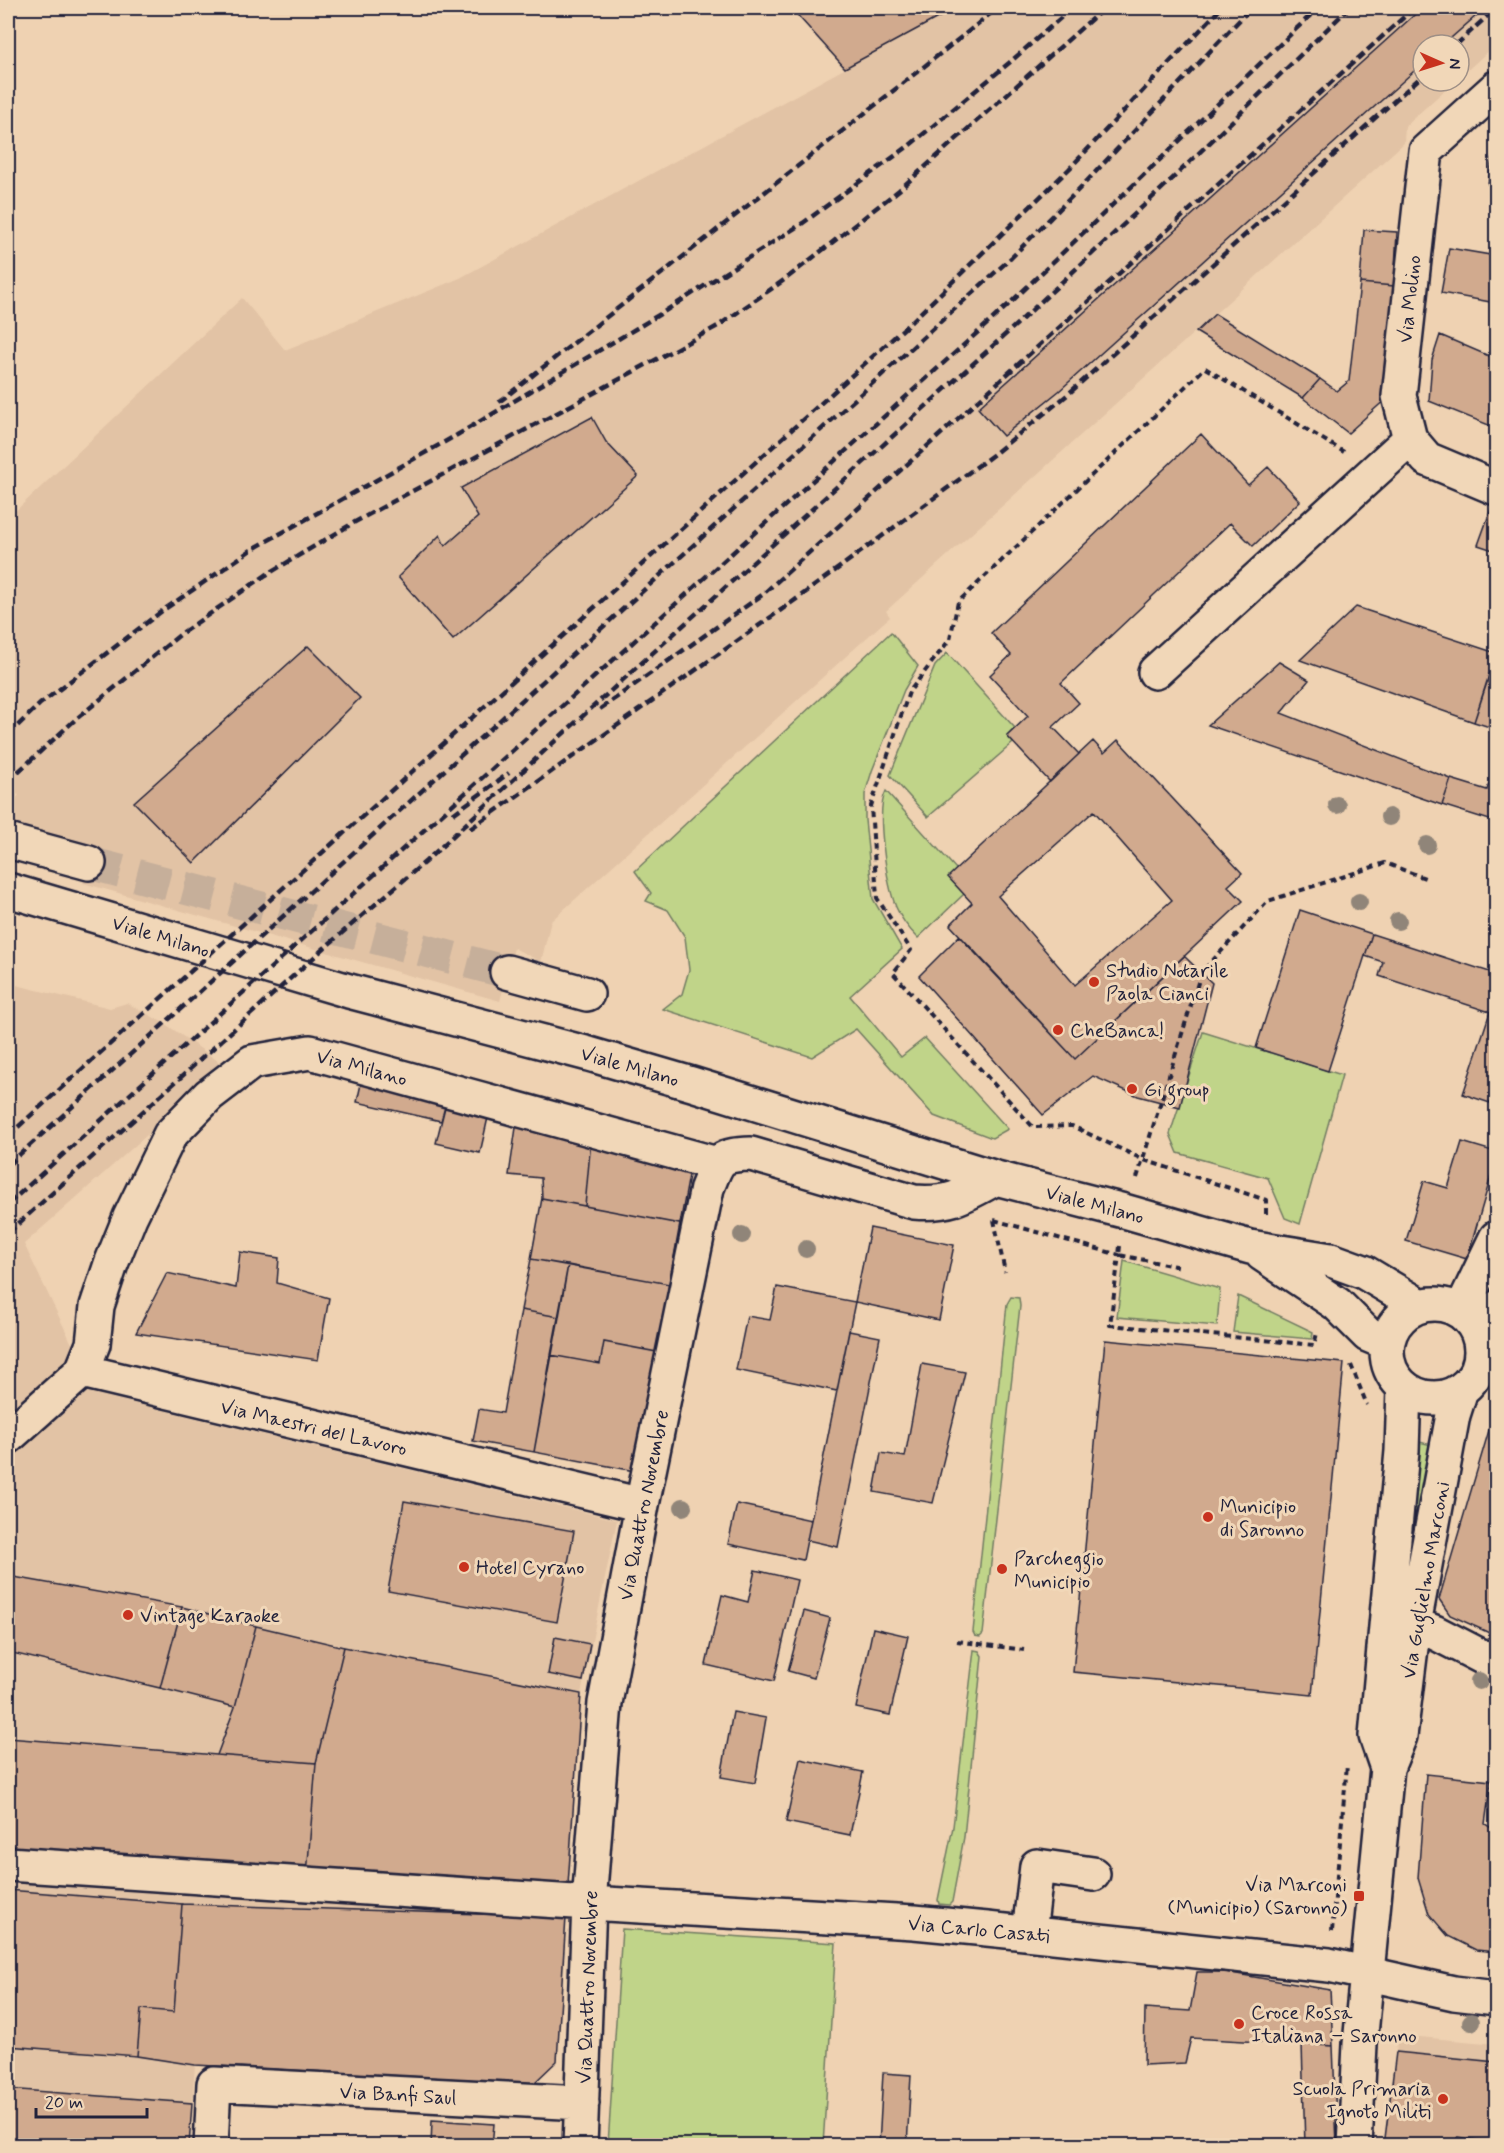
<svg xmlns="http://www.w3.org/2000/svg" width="1504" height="2153" font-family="Mynerve,sans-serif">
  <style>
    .built { fill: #e2c3a5 }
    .green { fill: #c0d489; stroke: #717b62; stroke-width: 1.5 }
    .building { fill: #d1aa8e; stroke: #22223b; stroke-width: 1.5; fill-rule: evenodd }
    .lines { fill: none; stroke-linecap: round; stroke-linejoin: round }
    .minor-tunnel { stroke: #c6af9a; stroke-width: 33; stroke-dasharray: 33 16; stroke-linecap: butt }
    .minor-casing { stroke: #22223b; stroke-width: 38 }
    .path { stroke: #22223b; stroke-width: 4; stroke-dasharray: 6 4.5; stroke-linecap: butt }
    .minor { stroke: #f1d7b8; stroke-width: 33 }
    .rail { stroke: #22223b; stroke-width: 4.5; stroke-dasharray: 9 4.5; stroke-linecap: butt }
    .tree { fill: #908579 }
    .poi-dot { fill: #c8321e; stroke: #f1d7b8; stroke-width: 2 }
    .labels { text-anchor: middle; stroke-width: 6; stroke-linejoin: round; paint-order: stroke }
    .street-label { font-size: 20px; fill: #22223b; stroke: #f1d7b8 }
    .poi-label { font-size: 20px; fill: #22223b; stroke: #f1d7b8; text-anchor: start }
  </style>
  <rect width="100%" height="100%" fill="#efd2b2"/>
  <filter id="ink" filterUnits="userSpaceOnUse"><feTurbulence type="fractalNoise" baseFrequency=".0167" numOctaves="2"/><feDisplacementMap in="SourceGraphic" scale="12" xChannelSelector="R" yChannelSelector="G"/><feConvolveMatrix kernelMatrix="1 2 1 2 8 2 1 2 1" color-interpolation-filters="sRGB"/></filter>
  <g filter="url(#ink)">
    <!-- built -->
    <path class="built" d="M956 8H1496V44L1459 78V45H1423V81H1455L1405 126 1404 143 886 611 890 617 882 624 551 921 541 962 514 948 500 1001 83 883 93 847 8 823V807L19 795 8 792V518L242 298 285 350 460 278Z
      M8 983 110 1008 127 1003 164 1023 225 1066 24 1244 96 1394 617 1520 581 1694 557 2061 534 2083 195 2065 189 2145H8Z
      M1398 2035 1496 2044V2145L1384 2146Z"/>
    <!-- green -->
    <path class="green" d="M891 632 918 666 904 690 872 771 865 794V820L873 899 902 949 850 996 901 1057 925 1038 1008 1129 992 1138 934 1116 856 1029 812 1057 663 1009 682 994 689 970 685 937 668 910 646 901 651 893 635 871Z
      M947 653 1015 728 1007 736 1013 743 928 817 890 775 935 666Z
      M886 791 957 870 964 894 918 938C908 928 901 919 896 907 887 885 875 811 886 791Z
      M1203 1032 1342 1075 1300 1224 1285 1218 1268 1178 1178 1153 1170 1134Z
      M1124 1261 1220 1289 1217 1326 1117 1317Z
      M1238 1296 1313 1332 1312 1339 1233 1332Z
      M1011 1297 1019 1298 1020 1306 983 1634 980 1637 975 1636 973 1632 1007 1304Z
      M1416 1441 1435 1446 1416 1559 1405 1560Z
      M974 1650 979 1651 982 1656 964 1837 952 1902 949 1905 939 1904 938 1900 953 1827Z
      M622 1929 836 1943 823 2145H608Z"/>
    <!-- building -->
    <path class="building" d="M791 8H956L845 68Z
      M1422 8H1485L1443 45H1423V63L1059 391 1003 436 978 408Z
      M1496 137V185L1488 184Z
      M1364 230 1397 232 1394 286 1360 283Z
      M1449 248 1496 256V303L1441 293Z
      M1360 283 1394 286 1387 398 1348 433 1303 398 1320 379 1337 391 1349 381Z
      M1215 314 1320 379 1303 398 1196 332Z
      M1440 335 1496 359V428L1429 401 1432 360Z
      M592 417 606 442 638 476 453 640 398 577 440 535 445 546 478 517 461 488Z
      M1201 434 1248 485 1268 467 1300 501 1253 546 1230 523 1061 683 1079 703 1053 727 1079 754 1050 782 1007 736 1028 716 990 675 1011 655 991 633Z
      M1491 509 1496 511V551L1478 545Z
      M1356 607 1496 653 1474 722 1300 660Z
      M308 646 360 698 194 863 134 802Z
      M1496 655V729L1474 722Z
      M1279 662 1309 680 1281 713 1451 779 1442 805 1208 725Z
      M1118 740 1242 873 1228 886 1243 901 1075 1059 950 925 972 903 948 877 1093 741 1104 753ZM1094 811 1172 900 1075 985 998 896Z
      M1495 766 1496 767V822L1442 805 1451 779 1487 790Z
      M1300 910 1372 934 1328 1071 1256 1048Z
      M1372 934 1496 974V1105L1463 1094 1490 1012 1379 976 1383 962 1365 956Z
      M959 936 1075 1059 1184 956 1212 983 1180 1107 1138 1096 1093 1076 1043 1115 919 976Z
      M361 1084 446 1103 441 1121 357 1102Z
      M446 1103 489 1113 480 1153 436 1143Z
      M517 1121 591 1140 585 1206 542 1198 541 1178 509 1175Z
      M591 1140 690 1170 680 1224 585 1206Z
      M1462 1142 1496 1152V1159L1467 1259 1406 1241 1424 1181 1448 1188Z
      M542 1198 680 1224 669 1284 531 1259Z
      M870 1228 954 1245 939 1320 855 1302Z
      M240 1252 279 1258 277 1283 329 1298 318 1360 136 1333 167 1273 236 1288Z
      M531 1259 568 1265 559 1317 521 1310Z
      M568 1265 669 1284 657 1352 604 1342 600 1364 551 1355Z
      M777 1287 855 1302 837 1391 736 1370 747 1316 770 1320Z
      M521 1310 559 1317 534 1452 473 1441 479 1409 503 1413Z
      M849 1331 880 1337 838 1547 807 1540Z
      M1105 1340 1344 1363 1312 1695 1073 1672Z
      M604 1342 657 1352 635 1471 534 1452 551 1355 600 1364Z
      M922 1364 965 1372 933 1503 874 1492 881 1453 905 1457Z
      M1492 1420 1496 1422V1636L1450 1615 1439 1599Z
      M404 1501 574 1531 557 1622 388 1591Z
      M737 1504 811 1520 803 1560 728 1544Z
      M755 1570 797 1580 774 1681 706 1665 722 1595 748 1602Z
      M8 1576 182 1607 160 1688 8 1652Z
      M182 1607 256 1626 235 1707 160 1688Z
      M804 1611 830 1618 814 1678 788 1671Z
      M256 1626 344 1647 316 1763 217 1755 235 1707Z
      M873 1628 908 1636 890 1715 856 1708Z
      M555 1637 590 1644 583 1681 548 1674Z
      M344 1647 581 1694 568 1885 307 1875 316 1763Z
      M733 1712 766 1718 755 1783 721 1777Z
      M8 1738 316 1763 307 1875 8 1850Z
      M800 1759 863 1772 850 1835 786 1822Z
      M1426 1774 1491 1781 1485 1824 1496 1831V1952L1476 1950 1448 1936 1429 1914 1418 1878Z
      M8 1890 182 1904 174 2012 141 2009 137 2056 8 2046Z
      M182 1904 566 1917 557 2061 534 2083 195 2065 137 2056 141 2009 174 2012Z
      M1197 1972H1225L1330 1990 1333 2046 1191 2038 1185 2063 1144 2065 1145 2008 1190 2011Z
      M1302 2044 1333 2046 1337 2146H1305Z
      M1396 2052 1496 2062V2143L1458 2137V2146H1384Z
      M883 2073 911 2075 907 2146H879Z
      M8 2089 192 2103 189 2146H8Z
      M432 2120 494 2124 492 2146H431Z"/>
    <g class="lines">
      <!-- minor-tunnel -->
      <path class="minor-tunnel" d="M89 863 507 972"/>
      <!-- minor casing -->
      <g class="minor-casing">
        <path id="minor" d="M1496 88 1426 151 1399 396 1410 439 1427 459 1496 488
          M1155 672 1410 439
          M8 841 89 863
          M8 890 349 991 589 1054 692 1084 996 1178 1124 1211 1250 1247 1331 1260 1364 1272 1419 1305
          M507 972 587 994
          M1262 1254 1337 1304 1368 1335 1387 1343
          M1387 1351a47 47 0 1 1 94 0a47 47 0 1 1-94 0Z
          M1461 1311 1496 1238
          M1482 1343 1496 1308
          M82 1371 642 1505
          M8 1437 82 1371 93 1344 97 1306 111 1264 130 1217 170 1135 209 1095 252 1062 310 1052 717 1164
          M1414 1624 1434 1632 1496 1664
          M1387 1768 1376 1736 1402 1451 1404 1388
          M8 1864 589 1903 914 1922 987 1929 1329 1965 1454 1993 1496 1998
          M1029 1933 1037 1866 1093 1874
          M211 2146 214 2084 582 2103
          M580 2146 589 1903 605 1703 642 1505 707 1188C719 1159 718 1155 751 1154L914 1202C951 1205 965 1195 996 1178
          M1355 2146 1360 2044 1387 1768 1400 1736 1414 1624 1453 1415 1461 1390"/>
      </g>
      <!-- path -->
      <path class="path" d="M8 930 16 932
        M1137 1178 1201 973 1268 901 1385 863 1425 878
        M1266 1214V1200L1144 1160 1072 1126 1033 1127 893 973 911 950 877 898 871 806 909 692 950 639 958 602 1205 368 1344 452
        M994 1220 1119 1255 1110 1325 1314 1345 1317 1333
        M994 1220 1005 1272
        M1120 1246 1119 1255 1180 1267
        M1351 1365 1367 1405
        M957 1641 1024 1650
        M1332 1931 1347 1765"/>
      <!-- minor -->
      <use href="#minor" class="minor"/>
      <!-- rail -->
      <path class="rail" d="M1456 45 1496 8
        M499 402 974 27 997 8
        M600 709 762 595 1414 8
        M8 735 40 704 162 611 251 550 457 435 662 313 803 223 910 145 1009 63 1072 8
        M8 781 76 719 182 633 266 575 355 522 718 326 787 278 899 190 1104 8
        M453 814 509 773
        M470 829 791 603 994 454 1066 396 1423 75
        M8 1136 911 322 1069 169 1221 8
        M8 1165 1011 258 1085 183 1251 8
        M8 1204 1007 306 1318 8
        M8 1233 322 950 426 861 554 742 1017 324 1169 182 1349 8"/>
    </g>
    <!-- trees -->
    <g class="tree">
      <circle cx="1337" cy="805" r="9"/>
      <circle cx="1389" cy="817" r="9"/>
      <circle cx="1427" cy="845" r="9"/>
      <circle cx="1359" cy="902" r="9"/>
      <circle cx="1398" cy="921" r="9"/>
      <circle cx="742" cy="1235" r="9"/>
      <circle cx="806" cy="1249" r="9"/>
      <circle cx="683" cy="1507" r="9"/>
      <circle cx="1479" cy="1681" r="9"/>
      <circle cx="1471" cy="2022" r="9"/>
    </g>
  </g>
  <!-- markers -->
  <g class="poi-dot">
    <circle cx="1094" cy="982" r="6"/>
    <circle cx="1058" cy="1030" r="6"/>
    <circle cx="1132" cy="1089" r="6"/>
    <circle cx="1208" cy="1517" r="6"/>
    <circle cx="464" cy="1567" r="6"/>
    <circle cx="1002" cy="1569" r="6"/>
    <circle cx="128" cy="1615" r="6"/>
    <rect x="1353" y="1890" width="12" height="12" rx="3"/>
    <circle cx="1239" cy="2024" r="6"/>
    <circle cx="1443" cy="2099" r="6"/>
  </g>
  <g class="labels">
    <!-- street labels -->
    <g class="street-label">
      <text transform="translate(1409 299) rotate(-84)" y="7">Via Molino</text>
      <text transform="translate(161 936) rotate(17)" y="7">Viale Milano</text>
      <text transform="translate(630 1066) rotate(16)" y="7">Viale Milano</text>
      <text transform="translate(362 1067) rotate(15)" y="7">Via Milano</text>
      <text transform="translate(1095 1204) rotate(15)" y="7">Viale Milano</text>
      <text transform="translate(314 1427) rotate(13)" y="7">Via Maestri del Lavoro</text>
      <text transform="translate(643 1505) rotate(-79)" y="7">Via Quattro Novembre</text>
      <text transform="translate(1425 1580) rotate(-80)" y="7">Via Guglielmo Marconi</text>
      <text transform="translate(979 1929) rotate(5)" y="7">Via Carlo Casati</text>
      <text transform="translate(587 1987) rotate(-88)" y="7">Via Quattro Novembre</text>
      <text transform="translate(398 2094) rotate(3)" y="7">Via Banfi Saul</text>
    </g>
    <!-- poi labels -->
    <g class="poi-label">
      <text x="1106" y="977">Studio Notarile<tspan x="1106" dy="23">Paola Cianci</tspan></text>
      <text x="1070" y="1037">CheBanca!</text>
      <text x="1144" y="1096">Gi group</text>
      <text x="1220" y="1513">Municipio<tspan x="1220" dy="23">di Saronno</tspan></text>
      <text x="1014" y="1565">Parcheggio<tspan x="1014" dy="23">Municipio</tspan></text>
      <text x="476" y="1574">Hotel Cyrano</text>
      <text x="140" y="1622">Vintage Karaoke</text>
      <text x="1347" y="1891" text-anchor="end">Via Marconi<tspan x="1347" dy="23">(Municipio) (Saronno)</tspan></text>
      <text x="1251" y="2019">Croce Rossa<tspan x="1251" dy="23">Italiana – Saronno</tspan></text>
      <text x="1431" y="2095" text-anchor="end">Scuola Primaria<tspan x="1431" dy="23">Ignoto Militi</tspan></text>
    </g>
  </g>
  <!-- margin -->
  <rect width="1504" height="2153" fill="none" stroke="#f1d7b8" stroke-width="30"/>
  <rect x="15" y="15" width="1474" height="2123" fill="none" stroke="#22223b" stroke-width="2" filter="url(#ink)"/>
  <!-- north arrow -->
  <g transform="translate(1441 63) rotate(93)"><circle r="28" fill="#f1d7b8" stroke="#9e8f86" stroke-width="1.5"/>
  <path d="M0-4.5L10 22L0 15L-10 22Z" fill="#c8321e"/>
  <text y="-9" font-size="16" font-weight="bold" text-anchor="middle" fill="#22223b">N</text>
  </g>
  <!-- scale -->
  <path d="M36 2108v9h111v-9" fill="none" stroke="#22223b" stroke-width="3"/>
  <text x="45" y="2108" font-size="18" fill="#22223b" stroke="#f1d7b8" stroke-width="4.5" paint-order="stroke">20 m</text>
</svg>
